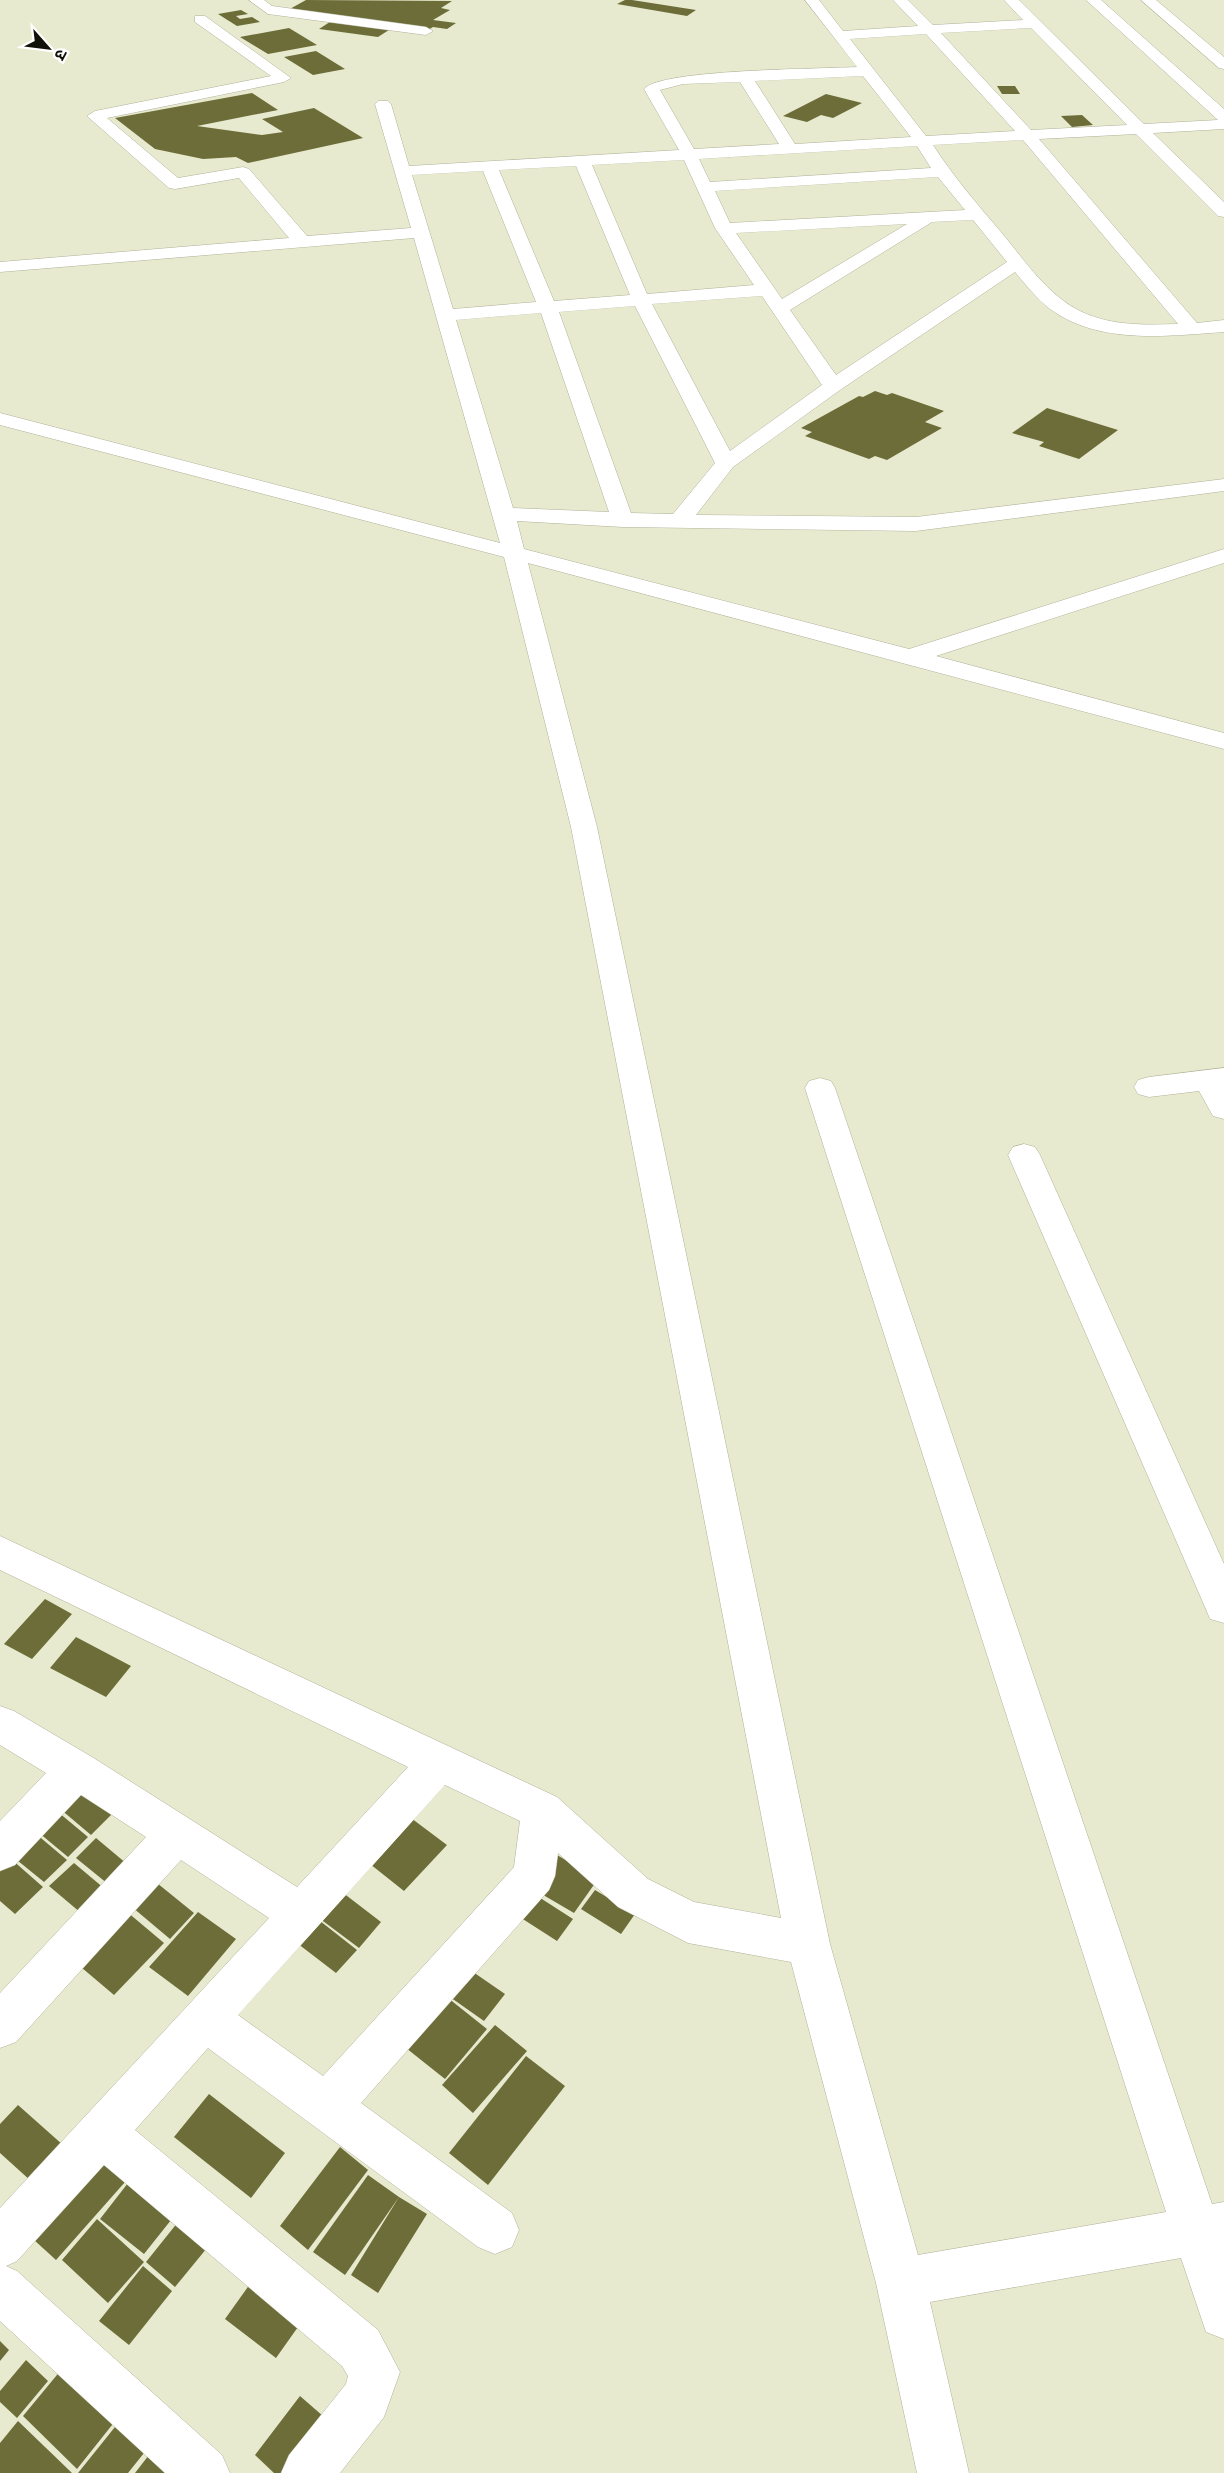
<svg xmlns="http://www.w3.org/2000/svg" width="1224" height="2473" font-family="Montserrat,'Noto Sans Devanagari',sans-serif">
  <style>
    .building { fill: #6c6d38 }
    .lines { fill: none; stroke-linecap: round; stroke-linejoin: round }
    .minor-casing { stroke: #b0b198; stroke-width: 1 }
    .minor { fill: #fff; fill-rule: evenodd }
  </style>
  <rect width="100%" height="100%" fill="#e8eacf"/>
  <!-- building -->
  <path class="building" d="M306 0 452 1 441 8 450 10 433 20 456 23 447 29 433 27 428 30 288 10Z
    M625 0H632L696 10 687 16 617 4Z
    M241 10 248 14 236 16 240 19 252 17 260 22 237 26 218 14Z
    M333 20 392 28 378 37 319 29Z
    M289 28 317 45 268 54 240 37Z
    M316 51 345 69 313 75 284 57Z
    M997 86H1015L1020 94H1002Z
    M252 93 278 110 197 126 262 135 283 132 262 119 314 108 363 138 248 163 236 157 203 159 155 149 115 118Z
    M826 94 862 103 833 118 821 115 807 122 783 116Z
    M1082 115 1093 125 1072 127 1061 116Z
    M875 391 887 395 892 393 944 411 925 422 942 428 887 460 875 456 869 459 805 436 812 432 801 428 859 396 863 397Z
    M1047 408 1118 430 1079 459 1039 446 1044 442 1012 433Z
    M45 1599 72 1614 32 1659 4 1644Z
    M76 1637 131 1666 106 1697 50 1668Z
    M84 1784 116 1810 91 1835 59 1808Z
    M58 1812 88 1837 68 1857 38 1832Z
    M407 1815 447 1845 404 1891 365 1860Z
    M35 1833 67 1860 44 1882 12 1856Z
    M96 1838 127 1864 108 1884 76 1858Z
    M557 1855 598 1879 574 1913 533 1889Z
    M10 1858 43 1887 15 1914 0 1901V1867Z
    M74 1863 105 1889 81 1913 49 1886Z
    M157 1883 194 1913 170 1939 132 1907Z
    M338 1889 381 1922 359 1948 315 1915Z
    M595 1890 635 1914 621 1934 581 1909Z
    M531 1892 573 1919 557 1941 515 1914Z
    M126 1911 164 1943 114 1995 75 1962Z
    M198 1912 236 1939 188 1996 149 1967Z
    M315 1917 357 1950 336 1973 293 1940Z
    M460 1963 505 1994 484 2021 440 1990Z
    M448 1998 487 2029 445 2079 406 2048Z
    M495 2025 527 2051 473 2113 442 2085Z
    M526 2056 565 2086 488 2185 449 2153Z
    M209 2094 285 2153 251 2198 174 2137Z
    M18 2105 63 2145 31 2181 0 2153V2124Z
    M99 2144 133 2173 56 2260 22 2229Z
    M340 2147 368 2170 308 2250 280 2226Z
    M135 2174 179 2210 144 2254 100 2219Z
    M368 2175 399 2197 345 2275 313 2252Z
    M399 2197 427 2214 378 2293 351 2275Z
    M186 2212 216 2237 175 2287 146 2262Z
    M97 2219 144 2262 108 2303 62 2260Z
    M143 2266 172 2291 129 2345 99 2321Z
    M260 2270 310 2310 276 2358 225 2319Z
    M0 2341 9 2350 0 2361Z
    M26 2360 48 2381 17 2418 0 2402V2391Z
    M66 2364 120 2415 77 2469 23 2416Z
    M300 2396 331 2423 294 2473H274L255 2455Z
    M123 2417 152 2443 128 2473H78Z
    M18 2421 72 2473H0V2443Z
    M159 2442 192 2473H135Z"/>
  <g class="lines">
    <!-- minor casing -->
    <g class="minor-casing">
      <path id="minor" d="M249 0H264L272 6 426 27 433 31 426 35 268 14Z
        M805 0H819L843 31 918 26 893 0H908L933 25 1023 20 1004 0H1019L1144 124 1218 120 1086 0H1101L1224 109V129L1153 133 1224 202V217L1218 216 1136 134 1039 139 1197 323 1224 320V332C1167 336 1099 345 1050 309 1037 299 1026 285 1015 272L840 390 733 467 696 515 916 517 1224 479V491L916 531 623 527 517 521 524 549 909 649 1224 549V563L936 656 1224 733V749L528 563 597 827 830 1944 918 2255 1166 2212 805 1088 809 1081 820 1078 831 1081 835 1088 1212 2204 1224 2202V2339L1206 2332 1181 2258 930 2302 969 2473H917L876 2283 791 1962 688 1943 618 1907 558 1853 555 1876 549 1890 361 2103 512 2213 519 2230 512 2247 495 2254 478 2247 208 2048 135 2130 378 2330 400 2372 384 2417 340 2473H281L289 2455 346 2384 348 2376 342 2366 104 2165 17 2261 6 2266 17 2271 222 2455 230 2473H165L0 2321V2208L269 1918 181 1860 16 2042 0 2048V1993L146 1837 81 1795 15 1865 0 1871V1821L46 1773 0 1745V1706L14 1711 92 1757 297 1887 408 1767 0 1570V1536L557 1797 648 1879 694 1902 781 1918 571 827 504 557 0 425V413L500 543 414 238 0 272V262L289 238 239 178 175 189 169 188 87 116 95 111 271 76 195 22V16H205L291 78 284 82 107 118 178 178 243 167 249 169 307 236 411 228 375 104 378 101H388L391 104 409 166 679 150 644 89C660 69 823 69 857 67ZM1031 28 1127 125 1031 130 941 33ZM926 34 1015 131 926 136 850 39ZM863 76 911 137 795 144 755 81ZM740 82 779 144 694 149 660 90 683 84ZM1023 140 1178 324C1146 325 1112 326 1082 312 1048 296 1025 261 1001 232 977 204 953 176 933 145ZM917 146 931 168 710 182 699 159ZM684 160 715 228 754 285 647 294 592 165ZM576 166 630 295 554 301 499 170ZM483 171 536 302 453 309 412 175ZM938 177 965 210 730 223 715 191ZM973 220 1007 262 836 375 790 310 932 222ZM907 224 782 299 736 233ZM762 296 822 385 730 451 652 304ZM635 306 715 463 673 514 631 513 559 312ZM541 313 609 512 513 508 456 320ZM445 1785 520 1821 514 1867 323 2076 238 2015Z
        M1141 0H1156L1224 57V69L1219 68Z
        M1224 1068V1119L1213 1116 1199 1091 1149 1097 1138 1094 1134 1087 1138 1080 1149 1077Z
        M1024 1144 1035 1147 1040 1155 1224 1564V1623L1210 1619 1205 1607 1008 1155 1013 1147Z"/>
    </g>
    <!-- minor -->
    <use href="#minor" class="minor"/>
  </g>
  <!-- north arrow -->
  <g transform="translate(48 48) rotate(118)" stroke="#ffffff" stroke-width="4.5" paint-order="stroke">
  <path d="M0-4.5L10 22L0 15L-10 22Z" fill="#101108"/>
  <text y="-9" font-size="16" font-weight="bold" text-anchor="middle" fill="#101108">उ</text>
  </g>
</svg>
